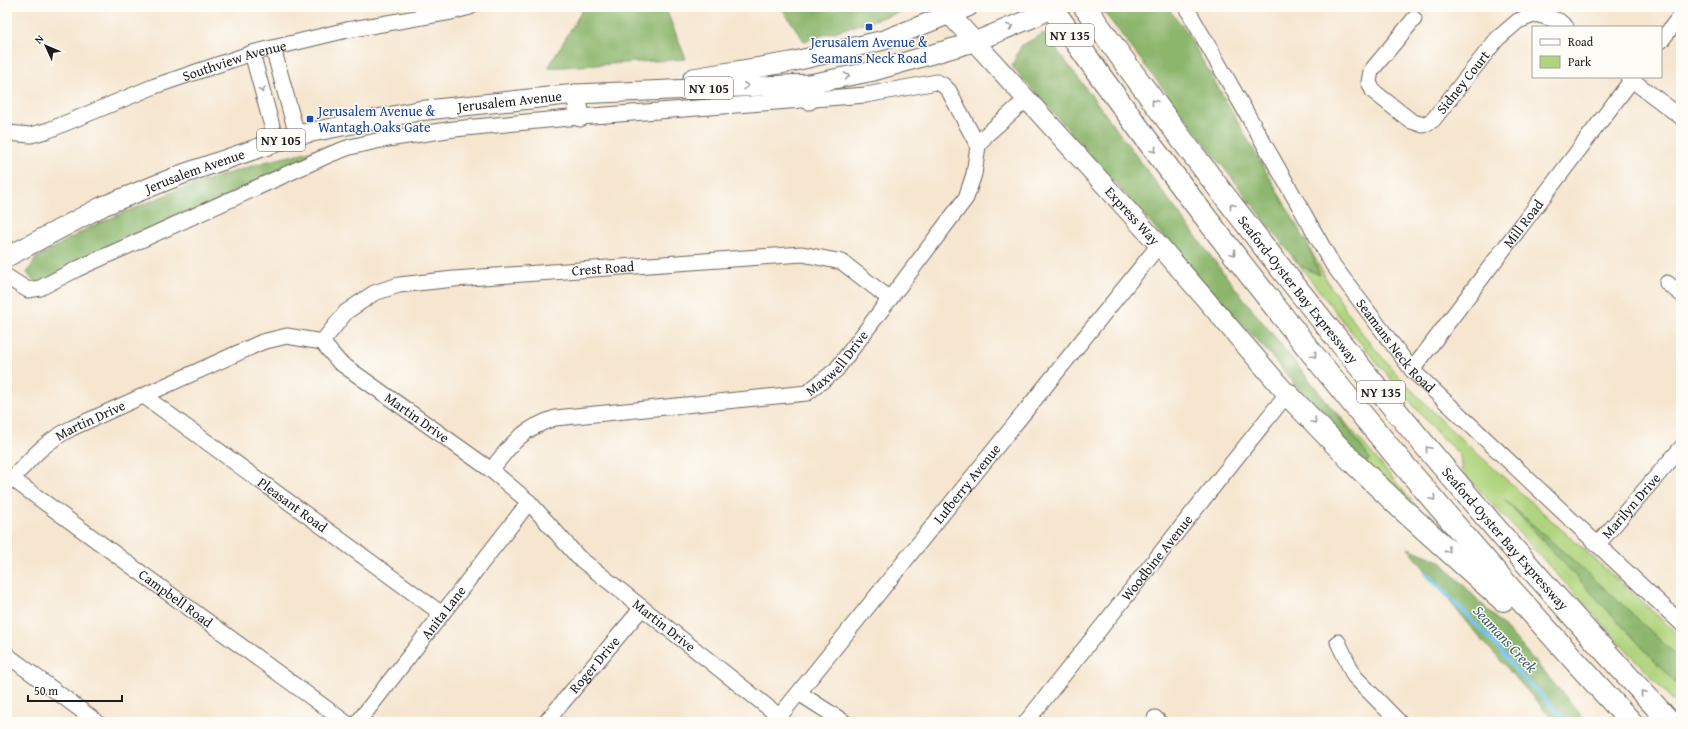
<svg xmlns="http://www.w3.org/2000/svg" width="1688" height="729" font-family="'Gentium Book Plus',serif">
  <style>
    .green { fill: #b0d47d; stroke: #66784c }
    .forest { fill: #8cb66c; stroke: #546944 }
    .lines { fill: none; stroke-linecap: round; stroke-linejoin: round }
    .stream { stroke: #71c2ec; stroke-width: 4 }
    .minor-casing { stroke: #68635b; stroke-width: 17 }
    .major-casing { stroke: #68635b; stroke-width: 21 }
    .highway-casing { stroke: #68635b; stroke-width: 24 }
    .minor { stroke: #fff; stroke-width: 15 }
    .major { stroke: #fff; stroke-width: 19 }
    .highway { stroke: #fff; stroke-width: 22 }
    .oneway { stroke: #999 }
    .transit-dot { fill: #1a4fb4; stroke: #fdfcf7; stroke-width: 1.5 }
    .labels { text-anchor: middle; stroke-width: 3; stroke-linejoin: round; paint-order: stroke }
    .shield { fill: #fdfcf7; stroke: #605f5e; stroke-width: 1 }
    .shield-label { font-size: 13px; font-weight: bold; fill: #1c1c1c }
    .transit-label { font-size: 14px; fill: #164399; stroke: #fdfcf7 }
    .street-label { font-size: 14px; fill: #1c1c1c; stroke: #fdfcf7 }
    .water-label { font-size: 15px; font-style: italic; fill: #3e5e6f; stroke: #fdfcf7 }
  </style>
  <rect width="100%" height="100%" fill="#fdfcf7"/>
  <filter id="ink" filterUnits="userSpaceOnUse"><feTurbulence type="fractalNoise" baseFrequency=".025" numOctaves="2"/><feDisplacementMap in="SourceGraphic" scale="8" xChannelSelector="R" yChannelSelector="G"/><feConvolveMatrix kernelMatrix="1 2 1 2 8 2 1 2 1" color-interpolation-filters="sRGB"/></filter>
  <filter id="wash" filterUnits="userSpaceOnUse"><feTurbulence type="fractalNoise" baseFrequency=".012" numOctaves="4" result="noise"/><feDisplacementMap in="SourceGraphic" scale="16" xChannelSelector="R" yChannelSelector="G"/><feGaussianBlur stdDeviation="0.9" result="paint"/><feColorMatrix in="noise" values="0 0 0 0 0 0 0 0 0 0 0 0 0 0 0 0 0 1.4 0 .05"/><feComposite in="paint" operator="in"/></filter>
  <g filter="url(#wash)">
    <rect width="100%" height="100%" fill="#f6e6d0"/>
    <!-- green -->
    <path class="green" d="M1308 245 1330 286 1362 333 1398 376 1449 428 1681 637V709L1462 471 1460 455 1437 433 1358 340 1299 265 1319 275Z
      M1335 410 1427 519 1362 465 1370 459Z"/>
    <!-- forest -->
    <path class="forest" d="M584 7H665L686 59 548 68Z
      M781 7H801L818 11 829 7H908L901 12 804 41Z
      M1100 7H1167L1184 28 1308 245 1320 275 1299 265Z
      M1044 33C1105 112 1162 192 1222 271 1271 334 1323 394 1370 459L1362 465 1296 395 1293 382 1265 349 1201 280 1012 66 1021 46Z
      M360 139 36 283 27 273 36 258 90 227 180 189 261 163Z
      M1504 499 1622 604 1681 660V689Z
      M1408 548 1440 561 1513 636 1587 722H1555L1467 623Z"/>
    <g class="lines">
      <!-- stream -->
      <path class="stream" d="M1426 573 1499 648 1518 673 1553 707 1566 722"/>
    </g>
  </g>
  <g filter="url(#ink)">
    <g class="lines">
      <!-- minor casing -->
      <g class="minor-casing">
        <g id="minor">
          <path id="s1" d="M1186 7 1333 265 1412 370 1681 623"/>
          <path id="s2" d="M1414 19 1371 71 1369 82 1373 91 1411 121 1423 125 1433 120 1497 39 1518 21 1536 14 1559 21 1566 27"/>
          <path d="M1661 41 1681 15"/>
          <path d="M273 48 297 135"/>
          <path d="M252 53 276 141"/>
          <path d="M1628 77 1681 117"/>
          <path id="s3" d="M7 133 31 135 49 130 155 86 252 53 347 30 451 12 470 7"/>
          <path d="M7 277 28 290 40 288 77 269 331 154 350 147 381 140 454 129 580 117 866 95 937 82 943 85 949 91 978 146"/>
          <path d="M1667 283 1681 294"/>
          <path id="s4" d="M322 342 346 312 374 293 399 285 454 279 802 254 842 262 890 299"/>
          <path id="s5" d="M1412 370 1634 77"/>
          <path id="s6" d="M144 396 442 614"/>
          <path id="s7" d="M491 470C512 443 522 429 555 418L807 393 836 370 966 198 974 174 978 146 986 135 1027 99"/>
          <path id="s8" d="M7 475 345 722"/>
          <path id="s9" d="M12 479C33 456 45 442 72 428L262 342 287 336 322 342 339 362 491 470 529 502 578 557 779 716"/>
          <path id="s10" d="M1597 545 1681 448"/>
          <path d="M1338 642 1354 676 1399 722"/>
          <path d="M7 655 97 722"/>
          <path d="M799 693 844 722"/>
          <path d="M1155 718 1159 722"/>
          <path id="s11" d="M358 722 529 502"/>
          <path id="s12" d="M546 722 642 608"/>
          <path id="s13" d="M775 722 1159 245"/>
          <path id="s14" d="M1026 722 1287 394"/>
        </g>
      </g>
      <!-- major casing -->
      <g class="major-casing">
        <g id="major">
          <path id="s15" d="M943 7 1159 245 1287 394"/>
          <path d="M693 78 791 62 884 40 968 7"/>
          <path d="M809 84V100"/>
          <path d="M576 94 580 117"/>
          <path id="s16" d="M7 257 103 206 183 174 297 135 418 111 576 94 809 84 874 71 974 42 1037 16 1051 7"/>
        </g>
      </g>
      <!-- highway casing -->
      <g class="highway-casing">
        <g id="highway">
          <path d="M1051 7C1228 258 1422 497 1631 722"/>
          <path id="s17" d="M1085 7C1264 258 1460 497 1670 722"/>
          <path d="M1287 394 1352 461 1400 507 1503 600"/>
        </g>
      </g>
      <!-- minor -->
      <use href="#minor" class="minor"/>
      <!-- major -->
      <use href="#major" class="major"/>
      <!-- highway -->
      <use href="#highway" class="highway"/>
    </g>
    <!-- one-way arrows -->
    <defs><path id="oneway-chevron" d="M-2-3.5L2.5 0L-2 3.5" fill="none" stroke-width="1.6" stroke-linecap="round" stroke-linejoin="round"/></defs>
    <g class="oneway">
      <use href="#oneway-chevron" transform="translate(1010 27) rotate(-23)"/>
      <use href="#oneway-chevron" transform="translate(847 76) rotate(-11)"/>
      <use href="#oneway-chevron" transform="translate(746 86) rotate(-2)"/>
      <use href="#oneway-chevron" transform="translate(262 90) rotate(74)"/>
      <use href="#oneway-chevron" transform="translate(1154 102) rotate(-126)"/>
      <use href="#oneway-chevron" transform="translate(1154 150) rotate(53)"/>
      <use href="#oneway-chevron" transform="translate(1232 206) rotate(-128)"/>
      <use href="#oneway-chevron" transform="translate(1233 253) rotate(52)"/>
      <use href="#oneway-chevron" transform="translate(1314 355) rotate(51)"/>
      <use href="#oneway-chevron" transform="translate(1314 421) rotate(45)"/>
      <use href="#oneway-chevron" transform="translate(1428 449) rotate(-130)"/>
      <use href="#oneway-chevron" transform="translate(1433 498) rotate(50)"/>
      <use href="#oneway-chevron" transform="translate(1448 550) rotate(41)"/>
      <use href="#oneway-chevron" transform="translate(1643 693) rotate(-132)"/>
    </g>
  </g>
  <!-- markers -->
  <g class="transit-dot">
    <rect x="865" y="23" width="8" height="8" rx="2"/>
    <rect x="306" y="115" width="8" height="8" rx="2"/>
  </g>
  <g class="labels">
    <!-- shield labels -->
    <g class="shield">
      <rect x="1046" y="24" width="48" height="22" rx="3"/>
      <rect x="685" y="77" width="48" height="22" rx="3"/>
      <rect x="257" y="129" width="48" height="22" rx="3"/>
      <rect x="1357" y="381" width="48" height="22" rx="3"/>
    </g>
    <g class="shield-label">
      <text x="1070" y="40">NY 135</text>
      <text x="709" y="93">NY 105</text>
      <text x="281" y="145">NY 105</text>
      <text x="1381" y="397">NY 135</text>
    </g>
    <!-- transit labels -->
    <g class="transit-label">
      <text x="869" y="47">Jerusalem Avenue &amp;<tspan x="869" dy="16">Seamans Neck Road</tspan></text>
      <text x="318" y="116" text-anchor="start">Jerusalem Avenue &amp;<tspan x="318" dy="16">Wantagh Oaks Gate</tspan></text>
    </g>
    <!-- street labels -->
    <g class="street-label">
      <text dy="5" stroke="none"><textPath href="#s3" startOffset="241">Southview Avenue</textPath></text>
      <text dy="5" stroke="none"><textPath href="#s2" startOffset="209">Sidney Court</textPath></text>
      <text dy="5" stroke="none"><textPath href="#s16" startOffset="531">Jerusalem Avenue</textPath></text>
      <text dy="5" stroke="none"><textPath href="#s16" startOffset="207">Jerusalem Avenue</textPath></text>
      <text dy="5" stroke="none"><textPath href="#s15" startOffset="282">Express Way</textPath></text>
      <text dy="5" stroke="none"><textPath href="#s5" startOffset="184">Mill Road</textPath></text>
      <text dy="5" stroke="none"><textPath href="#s4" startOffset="303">Crest Road</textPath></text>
      <text dy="5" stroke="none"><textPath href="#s17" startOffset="354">Seaford-Oyster Bay Expressway</textPath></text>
      <text dy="5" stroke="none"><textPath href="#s1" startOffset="399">Seamans Neck Road</textPath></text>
      <text dy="5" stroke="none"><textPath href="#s7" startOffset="380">Maxwell Drive</textPath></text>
      <text dy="5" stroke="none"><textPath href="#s9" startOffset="471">Martin Drive</textPath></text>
      <text dy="5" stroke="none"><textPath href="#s9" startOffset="99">Martin Drive</textPath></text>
      <text dy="5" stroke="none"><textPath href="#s13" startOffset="306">Lufberry Avenue</textPath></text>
      <text dy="5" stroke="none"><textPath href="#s6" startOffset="184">Pleasant Road</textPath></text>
      <text dy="5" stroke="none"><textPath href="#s10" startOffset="52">Marilyn Drive</textPath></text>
      <text dy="5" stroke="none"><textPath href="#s17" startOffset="678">Seaford-Oyster Bay Expressway</textPath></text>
      <text dy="5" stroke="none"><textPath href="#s14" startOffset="210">Woodbine Avenue</textPath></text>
      <text dy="5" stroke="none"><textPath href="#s8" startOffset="209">Campbell Road</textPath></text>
      <text dy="5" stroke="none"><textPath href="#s11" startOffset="139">Anita Lane</textPath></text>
      <text dy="5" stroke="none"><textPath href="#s9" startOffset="795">Martin Drive</textPath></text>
      <text dy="5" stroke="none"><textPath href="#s12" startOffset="75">Roger Drive</textPath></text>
    </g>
    <!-- water labels -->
    <g class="water-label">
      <text transform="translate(1505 639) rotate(47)" y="5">Seamans Creek</text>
    </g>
  </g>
  <!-- margin -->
  <rect width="1688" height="729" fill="none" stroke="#fdfcf7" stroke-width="24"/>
  <!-- legend -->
  <rect x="1532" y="26" width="130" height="52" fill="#fdfcf7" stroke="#a3a29f"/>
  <rect x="1540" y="39" width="20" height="6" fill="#ffffff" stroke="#a3a29f"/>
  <text x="1568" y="46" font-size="12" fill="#1c1c1c">Road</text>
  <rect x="1540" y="56" width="20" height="12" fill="#b0d47d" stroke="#a3a29f"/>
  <text x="1568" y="66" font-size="12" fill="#1c1c1c">Park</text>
  <!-- north arrow -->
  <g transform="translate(46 46) rotate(314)" stroke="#fdfcf7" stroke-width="3" paint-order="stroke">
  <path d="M0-3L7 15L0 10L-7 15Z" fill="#1c1c1c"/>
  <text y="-6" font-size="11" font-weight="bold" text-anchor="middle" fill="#1c1c1c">N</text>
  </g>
  <!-- scale -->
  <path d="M28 695v6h94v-6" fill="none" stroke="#1c1c1c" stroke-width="2"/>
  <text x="34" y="695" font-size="12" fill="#1c1c1c" stroke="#fdfcf7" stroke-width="3" paint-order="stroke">50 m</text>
</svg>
